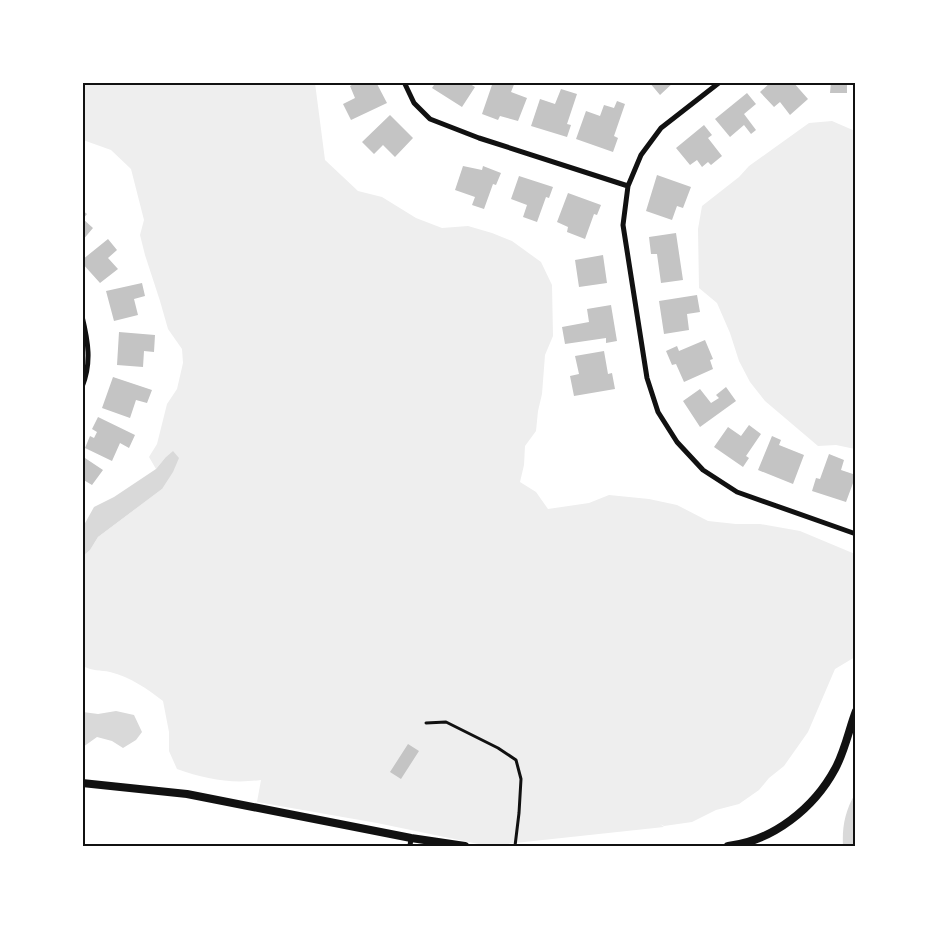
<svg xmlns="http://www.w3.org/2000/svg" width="938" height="929" font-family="Cabin,sans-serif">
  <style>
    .green { fill: #eee }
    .water { fill: #d9d9d9 }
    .building { fill: #c4c4c4 }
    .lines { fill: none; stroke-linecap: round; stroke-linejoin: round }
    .service { stroke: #111; stroke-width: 3 }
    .minor { stroke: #111; stroke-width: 5 }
    .tertiary { stroke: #111; stroke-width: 8 }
    .neatline { fill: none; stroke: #111; stroke-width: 2 }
  </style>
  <rect width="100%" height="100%" fill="#fff"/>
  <!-- green -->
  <path class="green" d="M83 83H315L325 160 358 191 382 197 416 218 442 228 468 226 492 233 512 241 541 262 552 285 553 336 545 355 542 394 538 411 536 431 525 446 524 465 520 482 536 492 548 509 589 503 609 495 649 499 677 505 708 521 736 524H760L800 531 855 554V657L835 669 808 732 784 766 769 778 759 790 739 804 716 810 692 822 664 826 660 824 664 827 488 846 377 823 257 802 261 780C231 784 205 779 177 769L169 751V732L163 701C147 689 131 677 110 672 101 670 91 671 83 666V556L90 550 98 537 162 489 165 458 156 469 149 457 157 444 167 404 177 389 183 363 182 349 168 329 160 301 145 255 140 235 144 220 131 169 111 150 83 140Z
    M832 121 855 131V449L836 445 818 446 765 401 750 382 739 361 730 333 717 303 699 288 698 229 702 206 739 177 749 166 809 123Z"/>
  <!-- water -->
  <path class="water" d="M173 451 179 458 173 472 162 489 98 537 90 550 83 556 84 525 94 507 114 497 156 469 165 458Z
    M116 711 134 715 142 732 136 740 123 748 112 741 97 737 83 747V712L98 714Z
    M855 794V846H843C842 827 845 811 855 794Z"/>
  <!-- building -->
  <path class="building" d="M357 82H376L387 103 351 120 343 104 355 98 350 86Z
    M436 82H467L475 87 462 107 432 88Z
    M493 82H515L511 92 527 98 518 121 500 116 498 120 482 114Z
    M649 82H674L660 95Z
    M771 82H793L808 99 790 115 780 102 774 107 760 92Z
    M831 82H847V93H830Z
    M561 89 577 94 567 124 571 125 567 137 531 126 540 99 555 104Z
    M747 93 756 104 744 114 756 130 751 134 744 125 730 137 715 119Z
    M617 101 625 104 614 136 618 138 613 152 576 139 586 111 600 116 604 105 614 108Z
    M390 115 413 138 395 157 383 145 374 154 362 142Z
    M704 125 712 135 708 138 722 156 711 165 708 162 702 167 697 160 690 165 676 148Z
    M463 166 482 170 483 166 501 173 496 185 493 184 484 209 472 205 475 197 455 190Z
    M657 175 691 187 683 208 677 206 672 220 646 211Z
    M519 176 553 187 549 198 546 197 537 222 523 217 527 205 511 199Z
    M568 193 601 205 597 215 594 214 585 239 567 232 568 227 557 222Z
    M82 210 87 214 83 219 93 228 82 241Z
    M676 233 683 280 661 283 657 254H651L649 237Z
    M108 239 117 250 108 258 118 269 100 283 82 263V260Z
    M603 255 607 283 579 287 575 260Z
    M142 283 145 296 134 299 138 315 114 321 106 291Z
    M697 295 700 312 687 314 689 330 664 334 659 301Z
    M611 305 617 341 606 343V338L565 344 562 327 589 322 587 309Z
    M119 332 155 335 154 352 144 351 143 367 117 365Z
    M705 340 713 359 710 360 713 369 684 382 676 364 672 365 666 351 677 346 679 351Z
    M604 351 608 374 612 373 615 389 574 396 570 376 579 374 575 356Z
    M113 377 152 390 147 403 136 400 130 418 102 408Z
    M726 387 736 401 700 427 683 401 700 389 711 403 719 398 716 395Z
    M98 417 135 435 129 448 120 443 112 461 85 448 90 436 94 438 97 432 92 429Z
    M749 425 761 434 746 456 749 458 743 467 714 447 728 427 741 436Z
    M772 436 781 440 779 445 804 455 793 484 758 470Z
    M829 454 844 460 841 470 856 475 846 502 812 491 816 478 820 479Z
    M82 456 103 470 92 485 82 479Z
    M408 744 419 751 401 779 390 772Z"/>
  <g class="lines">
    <!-- service -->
    <path class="service" d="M426 723 446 722 498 748 516 760 521 779 519 813 515 846"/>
    <!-- minor -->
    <path class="minor" d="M404 82 414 103 430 119 479 138 628 186
      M720 82 661 128 641 155 628 186 623 225 647 378 658 412 677 442 703 470 737 492 856 534
      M82 316C88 341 92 363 82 387
      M410 846 411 838"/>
    <!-- tertiary -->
    <path class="tertiary" d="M82 783 187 794 411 838 465 846
      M728 846C773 841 814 808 835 769 845 751 849 729 856 711"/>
  </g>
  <!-- border -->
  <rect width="938" height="929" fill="none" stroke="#ffffff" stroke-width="168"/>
  <rect x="84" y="84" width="770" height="761" class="neatline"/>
</svg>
